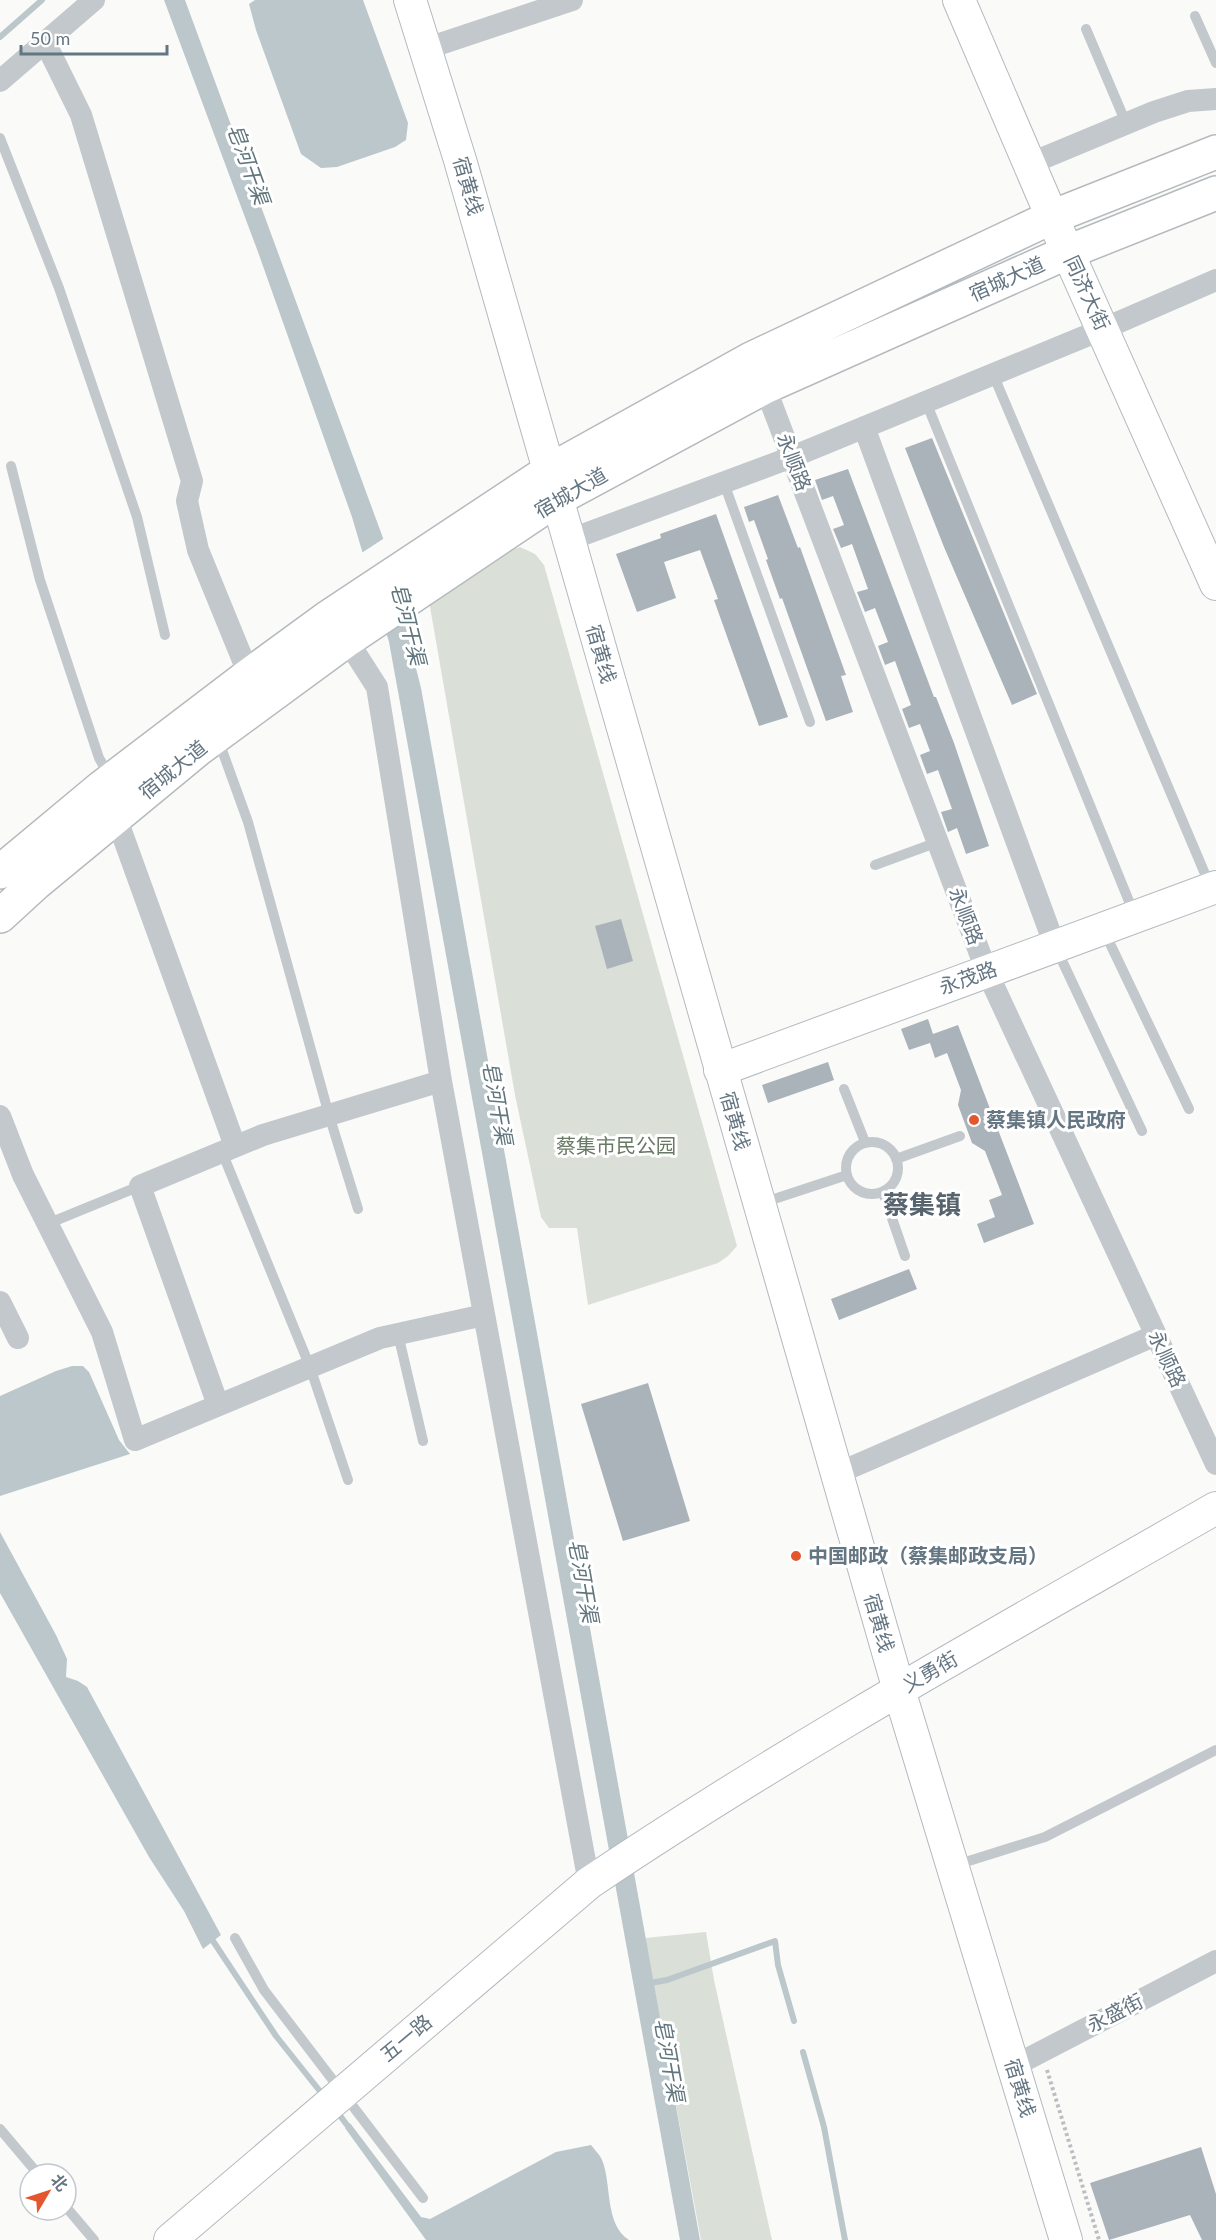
<svg xmlns="http://www.w3.org/2000/svg" width="1216" height="2240" font-family="Lato,'Noto Sans SC',sans-serif">
  <style>
    .green { fill: #dadfd7 }
    .water { fill: #bbc7cb }
    .pier { fill: #fafaf8 }
    .lines { fill: none; stroke-linecap: round; stroke-linejoin: round }
    .stream { stroke: #bbc7cb; stroke-width: 6 }
    .building { fill: #aab3b9 }
    .secondary-casing { stroke: #b3babf; stroke-width: 34 }
    .primary-casing { stroke: #b5babe; stroke-width: 36 }
    .path { stroke: #bbbfc2; stroke-width: 4; stroke-dasharray: 3 3; stroke-linecap: butt }
    .lane { stroke: #c3c8cc; stroke-width: 10 }
    .street { stroke: #c3c8cc; stroke-width: 22 }
    .secondary { stroke: #fff; stroke-width: 32 }
    .primary { stroke: #fff; stroke-width: 33 }
    .poi-dot { fill: #e4572e; stroke: #fff; stroke-width: 2 }
    .labels { text-anchor: middle; stroke-width: 6; stroke-linejoin: round; paint-order: stroke }
    .street-label { font-size: 20px; fill: #657683; stroke: #fff }
    .poi-label { font-size: 20px; font-weight: bold; fill: #657683; stroke: #fff; text-anchor: start }
    .park-label { font-size: 20px; fill: #687a64; stroke: #fff }
    .water-label { font-size: 21px; font-style: italic; fill: #60757c; stroke: #fff }
    .district-label { font-size: 26px; font-weight: bold; fill: #57646e; stroke: #fff }
  </style>
  <rect width="100%" height="100%" fill="#fafaf8"/>
  <!-- green -->
  <path class="green" d="M520 547 535 554 544 565 737 1246 728 1256 718 1263 588 1305 577 1228H549L541 1217 515 1095 429 601 503 553Z
    M706 1932 714 1980 772 2240H701L645 1938Z"/>
  <!-- water -->
  <path class="water" d="M164 0H185L383 538 421 688 700 2240H680L389 642 352 517 258 252Z
    M255 0H363L408 123 406 140 395 147 337 167 321 168 301 154 256 30 249 4Z
    M72 1366H83L89 1372 119 1440 130 1454 0 1496V1396L56 1371Z
    M0 1532 56 1635 67 1659 66 1677 78 1681 87 1687 221 1935 203 1949 184 1911 149 1857 0 1593Z
    M350 2123 421 2217 430 2219 556 2152 591 2145C594 2149 600 2155 602 2160 612 2183 604 2224 629 2240H426L345 2128Z"/>
  <!-- pier -->
  <path class="pier" d="M386 537 405 613 382 628 360 554Z"/>
  <g class="lines">
    <!-- stream -->
    <path class="stream" d="M0 37 42 0
      M213 1941 276 2036 319 2090
      M645 1984 667 1980 775 1941 778 1965 794 2021
      M803 2052 824 2127 845 2240
      M341 2117 347 2125"/>
  </g>
  <!-- building -->
  <path class="building" d="M932 438 1037 694 1012 705 944 547 905 448Z
    M848 469 934 697H936L954 743 989 846 966 854 957 828 948 832 941 812 952 809 938 770 927 774 920 755 930 751 920 724 909 728 902 709 911 705 895 661 885 665 878 646 888 642 875 608 865 612 857 592 868 589 852 544 841 548 833 529 844 525 833 496 822 500 815 480Z
    M778 495 798 548 800 547 846 675 841 676 853 712 826 721 782 598 780 599 766 560 768 559 754 520 749 522 744 507Z
    M716 514 788 717 759 726 714 600 718 599 700 550 664 562 676 598 637 612 616 554 661 538 660 534Z
    M621 919 633 961 607 969 595 926Z
    M928 1019 933 1034 958 1025 1034 1224 984 1243 977 1224 995 1217 989 1200 1002 1195 985 1151 972 1143 958 1105 961 1090 947 1053 935 1058 930 1043 909 1050 901 1029Z
    M828 1062 834 1080 768 1103 762 1085Z
    M909 1269 917 1289 839 1320 831 1299Z
    M648 1383 690 1521 623 1541 581 1404Z
    M1201 2147 1216 2194V2240H1202L1190 2215 1109 2240 1090 2183Z"/>
  <g class="lines">
    <!-- secondary casing -->
    <g class="secondary-casing">
      <path id="secondary" d="M410 0 460 160 899 1690 1066 2240
        M959 0 1052 217 1216 584
        M720 1070 1216 887
        M170 2240 589 1883C791 1747 1005 1629 1216 1508"/>
    </g>
    <!-- primary casing -->
    <g class="primary-casing">
      <path id="primary" d="M0 872 102 787 249 675 327 618 549 471 751 359 1052 217 1216 152
        M0 916 36 883 197 750 347 640 557 499 765 387 1068 252 1216 193"/>
    </g>
    <!-- path -->
    <path class="path" d="M1047 2070 1099 2240"/>
    <!-- lane -->
    <path class="lane" d="M1195 16 1216 63
      M1086 29 1126 123
      M0 138 59 288 137 517 165 635
      M993 374 1211 888
      M926 402 1135 916
      M11 466 40 580 99 758 110 777
      M724 483 810 722
      M218 739 248 822 329 1115 358 1209
      M875 865 938 842
      M1104 931 1189 1109
      M1057 950 1142 1131
      M844 1089 865 1142
      M846 1168a26 26 0 1 1 52 0a26 26 0 1 1-52 0Z
      M222 1152 310 1367 348 1480
      M896 1159 960 1136
      M883 1192 905 1256
      M762 1203 847 1175
      M47 1224 140 1186
      M398 1334 423 1441
      M956 1865 1045 1837 1216 1750
      M235 1938 264 1990 423 2198
      M0 2129 38 2174
      M66 2207 94 2240"/>
    <!-- street -->
    <path class="street" d="M45 42 81 115 192 481 187 501 198 550 249 675
      M425 49 572 0
      M0 81 94 0
      M1029 164 1154 112 1188 101 1216 99
      M765 387 987 972 1216 1464
      M864 427 1055 946
      M569 540 792 457 1103 329 1216 280
      M347 640 377 687 441 1081 589 1883
      M116 817 235 1146
      M0 1116 23 1175 102 1332 135 1440 380 1338 484 1315
      M0 1302 18 1338
      M218 1405 140 1186 263 1135 441 1081
      M836 1474 1156 1335
      M1014 2066 1216 1961"/>
    <!-- secondary -->
    <use href="#secondary" class="secondary"/>
    <!-- primary -->
    <use href="#primary" class="primary"/>
  </g>
  <!-- markers -->
  <g class="poi-dot">
    <circle cx="974" cy="1120" r="6"/>
    <circle cx="796" cy="1556" r="6"/>
  </g>
  <g class="labels">
    <!-- street labels -->
    <g class="street-label">
      <text transform="translate(468 186) rotate(74)" y="7">宿黄线</text>
      <text transform="translate(1007 279) rotate(-24)" y="7">宿城大道</text>
      <text transform="translate(1087 293) rotate(65)" y="7">同济大街</text>
      <text transform="translate(794 462) rotate(69)" y="7">永顺路</text>
      <text transform="translate(571 493) rotate(-30)" y="7">宿城大道</text>
      <text transform="translate(601 654) rotate(74)" y="7">宿黄线</text>
      <text transform="translate(173 770) rotate(-39)" y="7">宿城大道</text>
      <text transform="translate(966 916) rotate(69)" y="7">永顺路</text>
      <text transform="translate(968 978) rotate(-20)" y="7">永茂路</text>
      <text transform="translate(735 1121) rotate(74)" y="7">宿黄线</text>
      <text transform="translate(1167 1359) rotate(65)" y="7">永顺路</text>
      <text transform="translate(879 1623) rotate(74)" y="7">宿黄线</text>
      <text transform="translate(930 1672) rotate(-30)" y="7">义勇街</text>
      <text transform="translate(1115 2013) rotate(-27)" y="7">永盛街</text>
      <text transform="translate(406 2038) rotate(-40)" y="7">五一路</text>
      <text transform="translate(1020 2088) rotate(73)" y="7">宿黄线</text>
    </g>
    <!-- poi labels -->
    <g class="poi-label">
      <text x="986" y="1127">蔡集镇人民政府</text>
      <text x="808" y="1563">中国邮政（蔡集邮政支局）</text>
    </g>
    <!-- park labels -->
    <g class="park-label">
      <text x="616" y="1153">蔡集市民公园</text>
    </g>
    <!-- water labels -->
    <g class="water-label">
      <text transform="translate(248 164) rotate(70)" y="7">皂河干渠</text>
      <text transform="translate(408 624) rotate(76)" y="7">皂河干渠</text>
      <text transform="translate(497 1103) rotate(80)" y="7">皂河干渠</text>
      <text transform="translate(583 1581) rotate(80)" y="7">皂河干渠</text>
      <text transform="translate(669 2060) rotate(80)" y="7">皂河干渠</text>
    </g>
    <!-- district labels -->
    <g class="district-label">
      <text x="922" y="1214">蔡集镇</text>
    </g>
  </g>
  <!-- north arrow -->
  <g transform="translate(48 2192) rotate(51)"><circle r="28" fill="#ffffff" stroke="#c1c8cd" stroke-width="1.5"/>
  <path d="M0-4.5L10 22L0 15L-10 22Z" fill="#e4572e"/>
  <text y="-9" font-size="16" font-weight="bold" text-anchor="middle" fill="#657683">北</text>
  </g>
  <!-- scale -->
  <path d="M21 45v9h146v-9" fill="none" stroke="#657683" stroke-width="3"/>
  <text x="30" y="45" font-size="18" fill="#657683" stroke="#ffffff" stroke-width="4.5" paint-order="stroke">50 m</text>
</svg>
